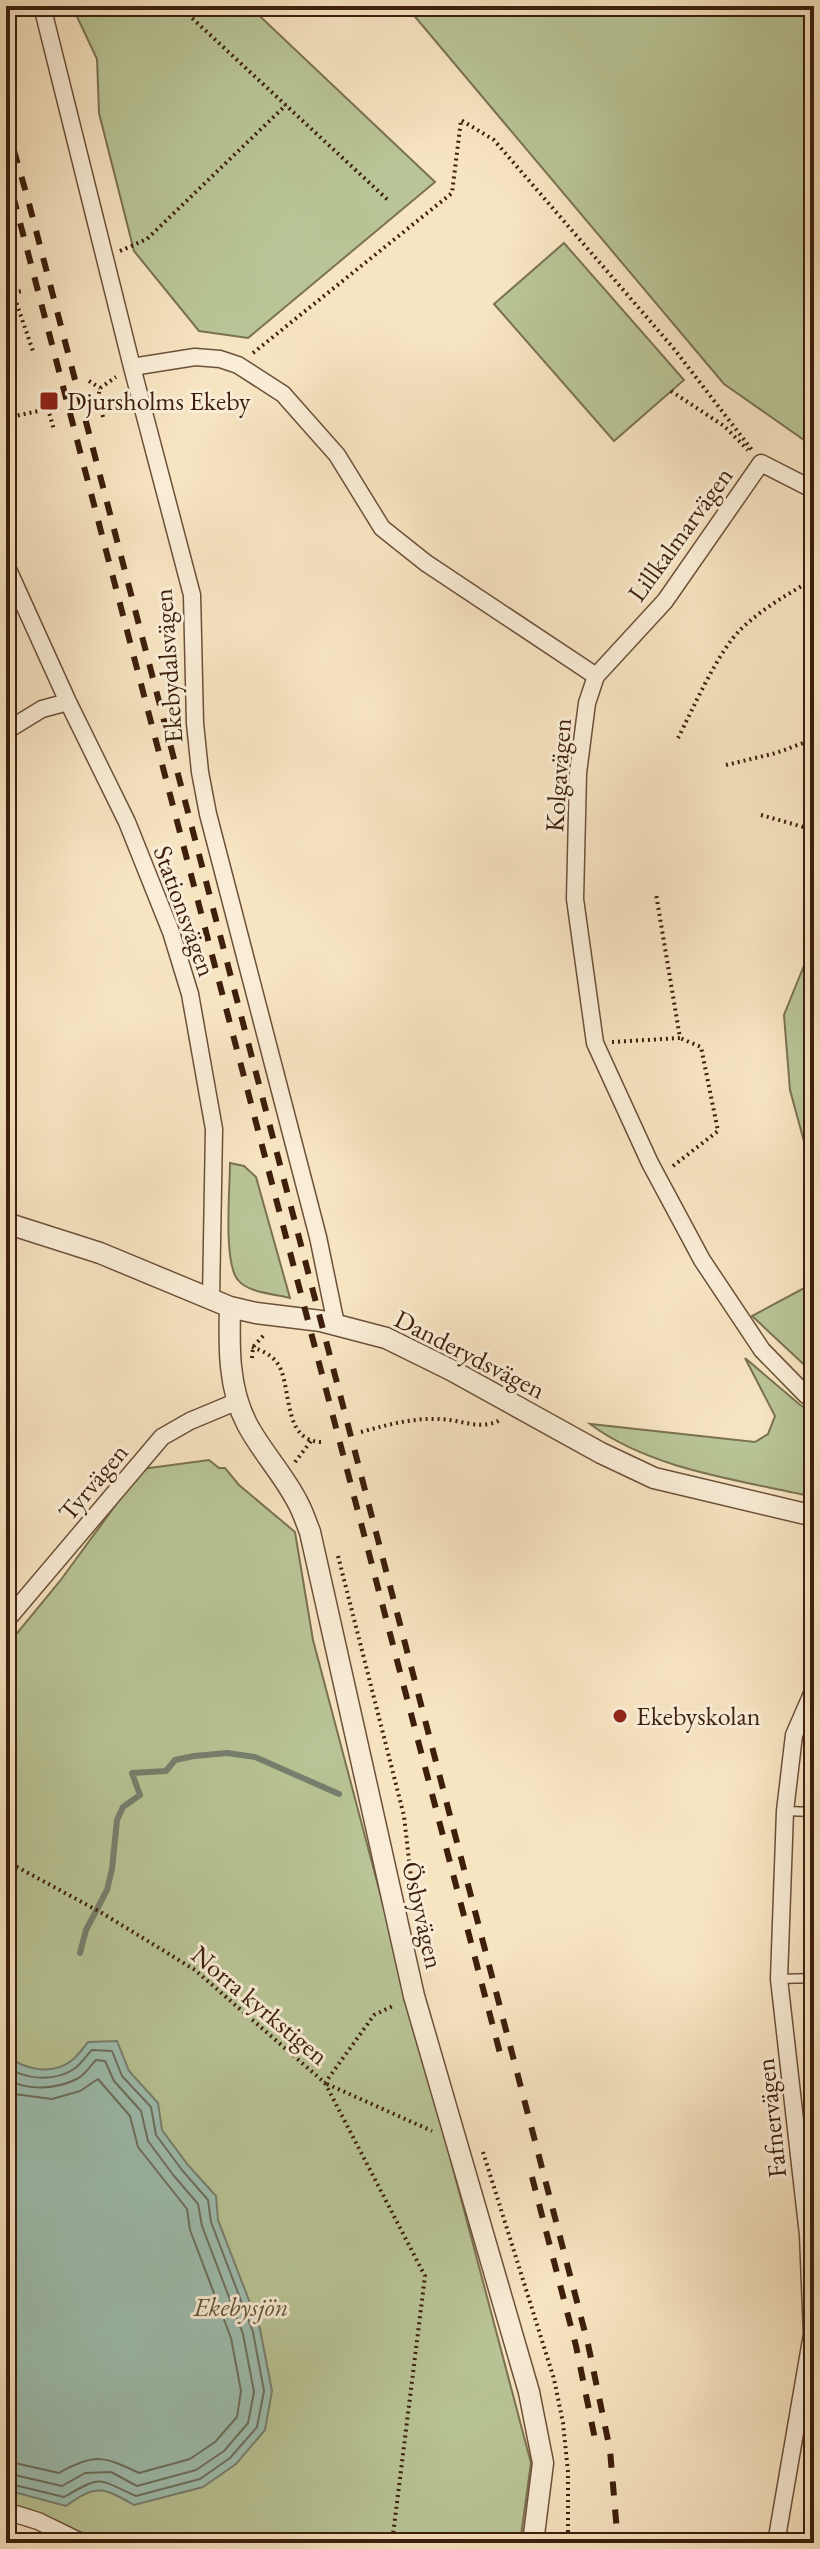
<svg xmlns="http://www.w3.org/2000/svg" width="820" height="2549" font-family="'EB Garamond',serif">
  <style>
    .green { fill: #b9c596; stroke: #7b7251; stroke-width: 2 }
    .water { fill: #9dbfb1; stroke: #777f6f; stroke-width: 2 }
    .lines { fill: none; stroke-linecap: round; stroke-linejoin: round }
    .shore { stroke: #6d6f5e; stroke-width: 2 }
    .stream { stroke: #777f6f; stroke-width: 6 }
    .service-casing { stroke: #6c5039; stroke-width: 11 }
    .minor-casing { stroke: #6c5039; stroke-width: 19 }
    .tertiary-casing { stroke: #6c5039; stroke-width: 23 }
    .path { stroke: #3d1f0c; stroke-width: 4; stroke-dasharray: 2 4; stroke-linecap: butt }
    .service { stroke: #faedd7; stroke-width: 8 }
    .minor { stroke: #faedd7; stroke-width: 16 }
    .tertiary { stroke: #faedd7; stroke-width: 20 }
    .rail { stroke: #3d1f0c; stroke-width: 6; stroke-dasharray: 14 14; stroke-linecap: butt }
    .poi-dot { fill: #8f2418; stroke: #faedd7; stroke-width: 3 }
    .labels { text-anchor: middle; stroke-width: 6; stroke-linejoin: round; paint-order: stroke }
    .poi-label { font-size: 26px; fill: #3d1f0c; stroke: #faedd7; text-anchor: start }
    .street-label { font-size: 26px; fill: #3d1f0c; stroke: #faedd7 }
    .park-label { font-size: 26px; font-style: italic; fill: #625135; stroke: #faedd7 }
  </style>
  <rect width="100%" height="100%" fill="#f7e4c1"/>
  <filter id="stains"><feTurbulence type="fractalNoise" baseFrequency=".0025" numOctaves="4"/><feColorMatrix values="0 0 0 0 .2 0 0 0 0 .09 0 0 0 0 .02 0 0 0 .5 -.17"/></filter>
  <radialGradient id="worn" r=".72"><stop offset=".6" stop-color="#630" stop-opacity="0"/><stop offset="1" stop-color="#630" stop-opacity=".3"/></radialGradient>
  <!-- green -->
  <path class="green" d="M72 6H249L435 182 248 338 199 331 134 251 99 113 97 59Z
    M406 6H814V447L724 384Z
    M564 243 684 380 614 441 494 304Z
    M814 956V1168L808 1156 790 1090 784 1015 805 963Z
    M230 1163 244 1166 256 1177 290 1298C275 1294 248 1293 238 1280 223 1263 230 1188 230 1163Z
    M814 1272V1374L752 1316 810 1285Z
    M745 1358 799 1404 814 1414V1497C740 1480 652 1470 590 1424L755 1442 768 1434 775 1416Z
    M209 1460 219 1468H225L239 1485 295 1532 313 1640 531 2463 520 2543H103L57 2521 6 2504V1640L14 1637 60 1581 142 1469Z"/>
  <!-- water -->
  <path class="water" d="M117 2041 129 2071 158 2103 162 2130 188 2165 216 2196 218 2220 260 2329 272 2391 265 2430 236 2464 203 2487 134 2505C103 2487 96 2484 66 2506L6 2490V2055C23 2069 51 2076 71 2061 77 2057 83 2048 88 2042Z"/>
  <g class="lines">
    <!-- shore -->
    <path class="shore" d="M6 2066C24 2080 54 2082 74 2069 80 2065 86 2056 92 2050L112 2051 122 2076 151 2107 156 2135 182 2170 208 2200 211 2222 253 2332 264 2391 257 2427 230 2458 200 2479 136 2496C97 2479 103 2474 64 2497L6 2483
      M6 2078C26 2092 56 2089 77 2079 85 2075 90 2066 96 2060L105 2061 114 2081 141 2111 148 2141 174 2176 198 2204 202 2226 243 2334 254 2392 248 2423 224 2451 196 2470 137 2486 111 2472 85 2473 62 2486 6 2473
      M6 2093 52 2099 80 2091 98 2079 130 2116 138 2147 187 2209 190 2230 231 2338 241 2391 237 2417 215 2442 190 2459 139 2473C104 2456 94 2453 59 2473L6 2461"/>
    <!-- stream -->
    <path class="stream" d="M80 1953 86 1930 107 1890 112 1869 117 1820 123 1807 140 1795 132 1773 166 1771 175 1760 194 1756 227 1753 255 1757 339 1794"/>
    <!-- service casing -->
    <g class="service-casing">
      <path id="service" d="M785 1811 814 1812
        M779 1979 814 1978"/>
    </g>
    <!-- minor casing -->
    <g class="minor-casing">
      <path id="minor" d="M42 6 132 367 192 595 195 723 200 772 208 814 318 1237 336 1324
        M132 367 195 357 220 359 238 365 283 394 337 455 382 528 426 563 596 676 587 703 578 773 575 899 595 1043 650 1163 702 1260 762 1350 806 1395 814 1400
        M6 565 68 702 127 822 171 932 190 994 214 1129 211 1299
        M596 676 665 601 761 463 814 490
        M6 731 42 709 68 702
        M6 1621 162 1437 190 1421 238 1401
        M6 2511 38 2521 83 2543
        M776 2543 812 2334 808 2235 779 1979 785 1811 794 1735 814 1689"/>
    </g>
    <!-- tertiary casing -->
    <g class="tertiary-casing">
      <path id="tertiary" d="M6 1223 100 1253 230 1307 256 1313 321 1321 386 1338 451 1370 601 1453 654 1478 814 1516
        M230 1307C229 1346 228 1388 247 1424 261 1451 284 1475 298 1503 303 1512 306 1522 310 1532L414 1996 529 2392 543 2463 533 2543"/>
    </g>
    <!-- path -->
    <path class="path" d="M179 6 389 201
      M120 251 147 239 286 105
      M13 293 22 291
      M6 295 13 293 34 354
      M253 353 452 193 461 120 494 140 675 350 752 450
      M89 381 100 388
      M671 391 724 426 748 450
      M45 397 48 409
      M103 417 98 398 100 388 116 377
      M6 418 48 409 54 430
      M6 525 16 551
      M678 738C694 707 717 653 741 629 763 608 788 594 814 579
      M726 765 776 753 814 739
      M761 815 814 830
      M612 1042 680 1038 656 894
      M673 1166 718 1131 701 1047 680 1038
      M252 1347C264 1351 276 1357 281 1370 291 1395 285 1441 321 1442
      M252 1358 253 1347 264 1335
      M361 1432C394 1423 423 1415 456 1421 471 1424 486 1428 500 1420
      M295 1462 311 1441
      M338 1556 404 1816 412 1886
      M6 1861 102 1913 195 1970 325 2083 374 2015 395 2005
      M325 2083 425 2276 392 2543
      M327 2084 432 2131
      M483 2152 554 2379 563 2423 568 2472V2543"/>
    <!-- service -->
    <use href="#service" class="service"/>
    <!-- minor -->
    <use href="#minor" class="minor"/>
    <!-- tertiary -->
    <use href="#tertiary" class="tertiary"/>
    <!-- rail -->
    <path class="rail" d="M6 123 27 196 588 2344 610 2450 618 2543
      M6 169 501 2057
      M532 2177 576 2346 597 2449"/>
  </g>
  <!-- markers -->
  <g class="poi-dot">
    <rect x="39" y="391" width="20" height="20" rx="4"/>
    <circle cx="620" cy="1716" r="8"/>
  </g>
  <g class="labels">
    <!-- poi labels -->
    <g class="poi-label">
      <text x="67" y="410">Djursholms Ekeby</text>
      <text x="636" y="1725">Ekebyskolan</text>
    </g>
    <!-- street labels -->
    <g class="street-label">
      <text transform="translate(680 534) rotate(-54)" y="9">Lillkalmarvägen</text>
      <text transform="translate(168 666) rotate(-94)" y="9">Ekebydalsvägen</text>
      <text transform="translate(558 775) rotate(-86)" y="9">Kolgavägen</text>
      <text transform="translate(185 911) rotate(70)" y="9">Stationsvägen</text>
      <text transform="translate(470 1354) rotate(27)" y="9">Danderydsvägen</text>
      <text transform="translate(93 1482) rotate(-50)" y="9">Tyrvägen</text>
      <text transform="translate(423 1915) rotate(77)" y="9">Ösbyvägen</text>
      <text transform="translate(260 2005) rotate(40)" y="9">Norra kyrkstigen</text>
      <text transform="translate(771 2118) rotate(-96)" y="9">Fafnervägen</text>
    </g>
    <!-- park labels -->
    <g class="park-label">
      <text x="241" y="2316">Ekebysjön</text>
    </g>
  </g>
  <!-- margin -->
  <rect width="820" height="2549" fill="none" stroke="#f7e4c1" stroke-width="32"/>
  <rect x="8" y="8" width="804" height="2533" fill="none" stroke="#3d1f0c" stroke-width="4"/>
  <rect x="16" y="16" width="788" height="2517" fill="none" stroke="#3d1f0c" stroke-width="2"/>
  <rect width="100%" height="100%" filter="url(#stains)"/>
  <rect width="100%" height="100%" fill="url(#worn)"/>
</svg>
